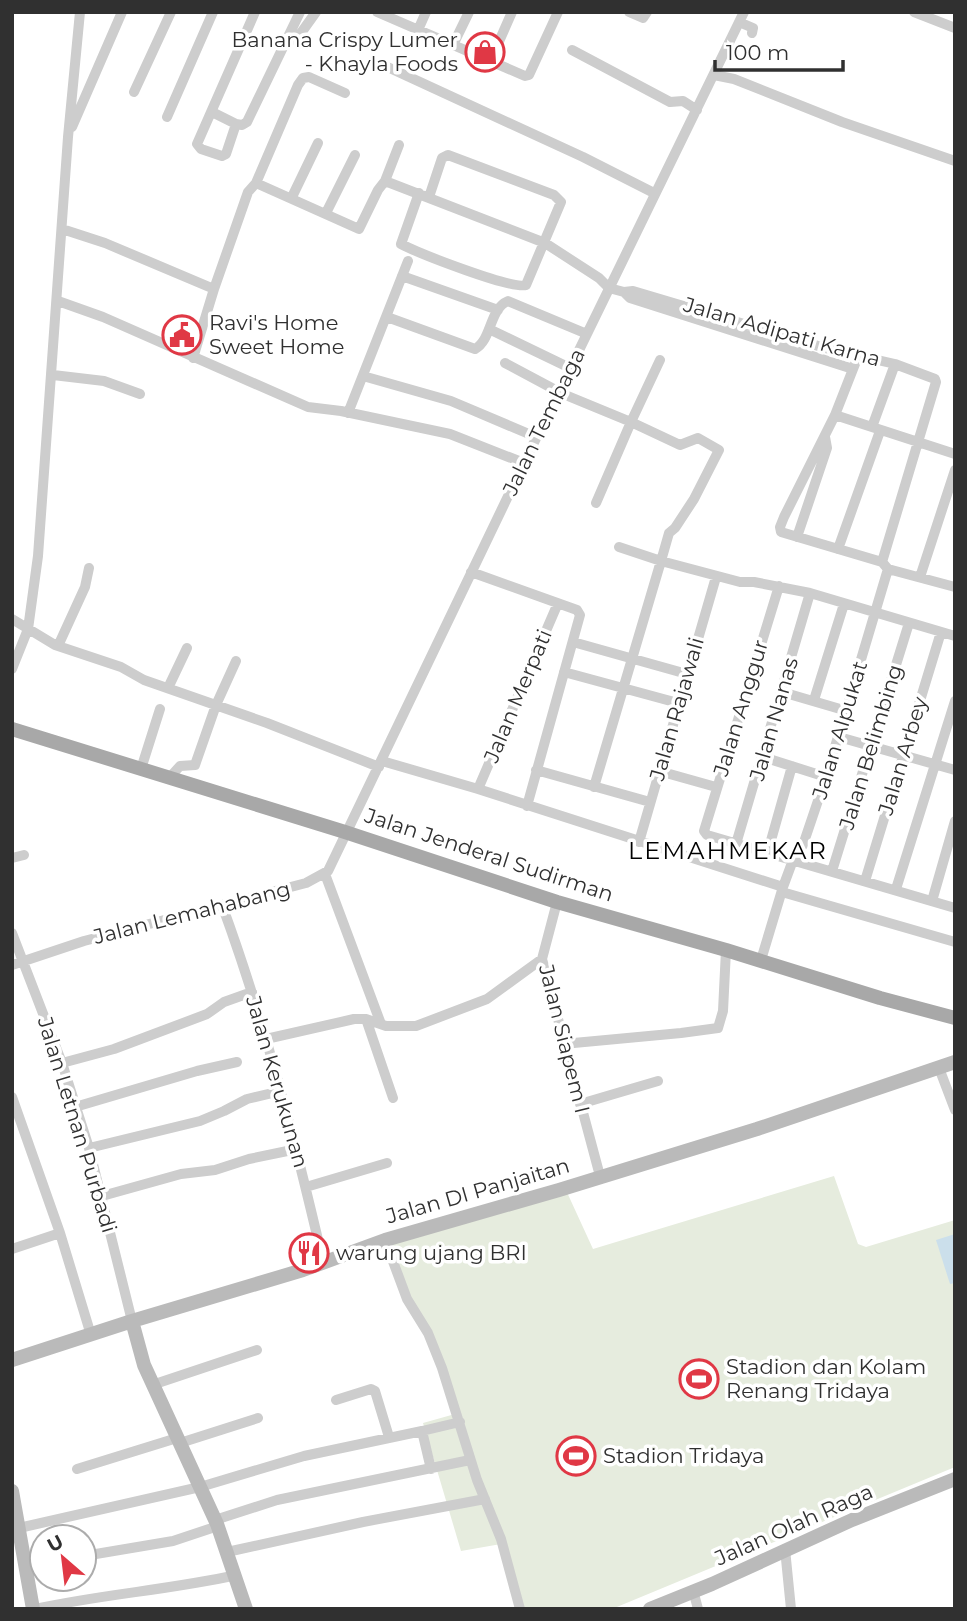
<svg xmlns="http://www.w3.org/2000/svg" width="967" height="1621" font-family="Montserrat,sans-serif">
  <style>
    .green { fill: #e6ecde }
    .water { fill: #cbdfeb }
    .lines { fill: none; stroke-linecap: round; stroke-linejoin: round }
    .street { stroke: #cdcdcd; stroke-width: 10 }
    .secondary { stroke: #bababa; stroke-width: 14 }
    .primary { stroke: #a8a8a8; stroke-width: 14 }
    .labels { text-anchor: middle; stroke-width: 7; stroke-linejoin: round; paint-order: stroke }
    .poi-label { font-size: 21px; fill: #303030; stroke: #fff; text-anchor: start }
    .street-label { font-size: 21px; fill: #303030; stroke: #fff }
    .quarter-label { font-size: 24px; letter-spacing: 2px; fill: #000; stroke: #fff }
  </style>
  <rect width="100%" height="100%" fill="#fff"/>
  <!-- green -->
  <path class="green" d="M834 1176 858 1244 866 1247 955 1220V1467L612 1609H520L501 1544 461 1551 423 1423 455 1414 432 1345 383 1246 565 1188 593 1249Z"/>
  <!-- water -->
  <path class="water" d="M955 1234V1283L950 1284 936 1240Z"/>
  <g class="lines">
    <!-- street -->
    <path class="street" d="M255 12 197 144 201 149 222 156 226 154 236 124 242 125 247 122 300 12
      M377 12 525 76 529 75 558 12
      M629 12 643 18 647 12
      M914 12 955 28
      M739 22 753 28 752 33
      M418 30 426 12
      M286 44 301 33 316 12
      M453 45 469 12
      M572 50 670 102 683 101 697 110
      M490 62 512 12
      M381 64 583 157 654 193
      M714 75 734 79 842 122 955 161
      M134 92 171 12
      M212 112 236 124
      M167 117 213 12
      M72 127 122 12
      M385 181 399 145
      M256 183 298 85 303 78 309 77 345 93
      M419 193 401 244C418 253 512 290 526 285L561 202 554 195 448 155 442 158 429 197
      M292 197 318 143
      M326 213 355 155
      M62 229 105 243 214 289 248 192 256 183 359 229 378 190 385 181 545 243 599 278 609 288 624 292 633 291 825 348 895 364 935 379 936 382 882 562
      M402 276 498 310
      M624 292 630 298 853 369
      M58 301 103 317 308 407 341 411 450 434 524 463
      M387 317 475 349C492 340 489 309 508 301L587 334
      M489 329 570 368
      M193 358 214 289
      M505 363 563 394 631 422 660 360
      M855 364 835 415 955 454
      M53 375 104 381 140 394
      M363 376 451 401 536 437
      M348 413 408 261
      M835 415 784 517 780 527 781 532 882 562 888 569 955 587
      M872 427 895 364
      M596 503 631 422 680 445 698 438 719 450 694 499 675 528 669 533 661 561 619 547
      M797 537 827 448 825 437
      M838 549 880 431
      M471 572 577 610 580 615 527 806
      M920 577 955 470
      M779 586 704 831 707 835 955 908
      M12 619 55 645 121 667 144 680 267 723 379 767
      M573 642 687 674
      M58 646 85 587 89 568
      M12 669 28 629 38 556 68 137 80 12
      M564 672 678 703
      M168 688 187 648
      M782 692 847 711
      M814 700 844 604
      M839 737 955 770
      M763 757 826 777
      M382 761 478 789 783 887
      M141 769 160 709
      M536 770 650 802
      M659 771 716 787
      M170 777 180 766 195 765 216 705 236 661
      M594 787 661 561 740 582H754L810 593 955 636
      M478 789 558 603
      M639 842 716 577
      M736 844 810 593
      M768 851 792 766
      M12 858 24 855
      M832 871 909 623
      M325 874 381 1024
      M865 881 941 632
      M896 889 955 701
      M782 892 955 942
      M932 901 955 821
      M557 902 542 959 600 1176
      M222 905C265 1022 295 1141 323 1261
      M12 933 62 1063 89 1148 132 1321
      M761 960 783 887 793 860 803 845 826 777 888 569
      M12 965 84 941 306 883 328 871 524 463 744 12
      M366 1019 393 1098
      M266 1039 354 1019H366L386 1026H416L487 999 542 959
      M563 1044 681 1033 718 1028 723 1011 726 950
      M62 1063 114 1049 207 1014 224 1002 252 992
      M939 1068 955 1110
      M12 1097 60 1233 91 1335
      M580 1104 658 1081
      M75 1107 197 1071 237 1062
      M89 1148 200 1121 224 1111 247 1099 281 1091
      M306 1187 387 1163
      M102 1196 181 1174 215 1170 249 1159 297 1149
      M385 1240 407 1299 428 1333 442 1368 477 1480 501 1539 520 1609
      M12 1249 60 1233
      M152 1385 257 1350
      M336 1400 371 1389 375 1391 389 1437
      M422 1431 460 1422
      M180 1443 258 1418
      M77 1469 177 1438
      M215 1520 277 1500 470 1460
      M19 1528 200 1487 304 1456 422 1431 431 1469
      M785 1549 791 1609
      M227 1552 363 1522 485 1499
      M84 1556 173 1541 218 1526
      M693 1590 698 1609
      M35 1609C102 1594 170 1590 236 1575"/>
    <!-- secondary -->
    <path class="secondary" d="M132 1321 144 1365 217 1524 246 1609
      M12 1360 132 1321 303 1270 385 1240 559 1190 757 1129 955 1062
      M12 1491 33 1609
      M650 1609 712 1584 852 1520 955 1479"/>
    <!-- primary -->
    <path class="primary" d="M12 729 345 832 557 902 726 950 880 998 955 1018"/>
  </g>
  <!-- icons -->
  <defs>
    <g id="shop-ring" transform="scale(2.0125)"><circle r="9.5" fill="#fff" stroke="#e03845" stroke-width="1.5"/><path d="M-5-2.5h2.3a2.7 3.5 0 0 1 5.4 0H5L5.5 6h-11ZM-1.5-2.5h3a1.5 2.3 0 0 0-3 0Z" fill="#e03845"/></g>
    <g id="civic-ring" transform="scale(2.0125)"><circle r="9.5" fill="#fff" stroke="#e03845" stroke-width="1.5"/><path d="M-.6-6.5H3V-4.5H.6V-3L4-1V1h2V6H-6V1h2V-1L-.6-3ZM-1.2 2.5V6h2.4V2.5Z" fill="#e03845"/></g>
    <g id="restaurant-ring" transform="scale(2.0125)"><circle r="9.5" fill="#fff" stroke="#e03845" stroke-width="1.5"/><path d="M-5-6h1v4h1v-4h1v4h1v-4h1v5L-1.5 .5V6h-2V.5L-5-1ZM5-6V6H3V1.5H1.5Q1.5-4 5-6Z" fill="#e03845"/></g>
    <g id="stadium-ring" transform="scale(2.0125)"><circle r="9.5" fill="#fff" stroke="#e03845" stroke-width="1.5"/><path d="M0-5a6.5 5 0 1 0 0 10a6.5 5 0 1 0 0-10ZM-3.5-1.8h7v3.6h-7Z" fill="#e03845"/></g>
  </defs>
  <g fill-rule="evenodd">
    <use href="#shop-ring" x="485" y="52"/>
    <use href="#civic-ring" x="182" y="335"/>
    <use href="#restaurant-ring" x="309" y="1253"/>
    <use href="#stadium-ring" x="699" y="1379"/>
    <use href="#stadium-ring" x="576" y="1456"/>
  </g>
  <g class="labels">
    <!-- poi labels -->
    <g class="poi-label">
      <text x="458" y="47" text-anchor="end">Banana Crispy Lumer<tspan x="458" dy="24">- Khayla Foods</tspan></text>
      <text x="209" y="330">Ravi's Home<tspan x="209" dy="24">Sweet Home</tspan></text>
      <text x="336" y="1260">warung ujang BRI</text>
      <text x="726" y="1374">Stadion dan Kolam<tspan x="726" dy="24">Renang Tridaya</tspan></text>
      <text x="603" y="1463">Stadion Tridaya</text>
    </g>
    <!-- street labels -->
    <g class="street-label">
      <text transform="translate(782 332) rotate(16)" y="7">Jalan Adipati Karna</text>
      <text transform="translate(544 422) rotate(-64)" y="7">Jalan Tembaga</text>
      <text transform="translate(518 696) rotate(-67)" y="7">Jalan Merpati</text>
      <text transform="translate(741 708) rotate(-73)" y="7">Jalan Anggur</text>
      <text transform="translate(677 709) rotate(-74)" y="7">Jalan Rajawali</text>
      <text transform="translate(774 719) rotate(-74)" y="7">Jalan Nanas</text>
      <text transform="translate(840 730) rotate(-73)" y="7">Jalan Alpukat</text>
      <text transform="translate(871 747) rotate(-73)" y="7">Jalan Belimbing</text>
      <text transform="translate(903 756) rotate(-73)" y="7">Jalan Arbey</text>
      <text transform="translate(489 855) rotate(18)" y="7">Jalan Jenderal Sudirman</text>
      <text transform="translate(192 913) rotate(-14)" y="7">Jalan Lemahabang</text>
      <text transform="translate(564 1039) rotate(76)" y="7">Jalan Siapem I</text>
      <text transform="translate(277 1082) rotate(74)" y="7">Jalan Kerukunan</text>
      <text transform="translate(77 1125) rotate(73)" y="7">Jalan Letnan Purbadi</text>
      <text transform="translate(478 1191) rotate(-16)" y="7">Jalan DI Panjaitan</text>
      <text transform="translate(794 1525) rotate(-24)" y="7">Jalan Olah Raga</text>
    </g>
    <!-- quarter labels -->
    <g class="quarter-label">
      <text x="728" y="859">LEMAHMEKAR</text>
    </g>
  </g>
  <!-- border -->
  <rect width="967" height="1621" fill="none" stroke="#303030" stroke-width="28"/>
  <!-- north arrow -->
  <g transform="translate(63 1558) rotate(332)"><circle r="33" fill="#ffffff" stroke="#acacac" stroke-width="2"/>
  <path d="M0-5L12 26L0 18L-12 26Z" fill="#e03845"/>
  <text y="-10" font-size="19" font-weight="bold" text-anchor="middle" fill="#303030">U</text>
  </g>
  <!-- scale -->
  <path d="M715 60v10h128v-10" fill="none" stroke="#303030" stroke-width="3.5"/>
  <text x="726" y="60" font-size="21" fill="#303030" stroke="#ffffff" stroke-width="5" paint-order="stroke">100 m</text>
</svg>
